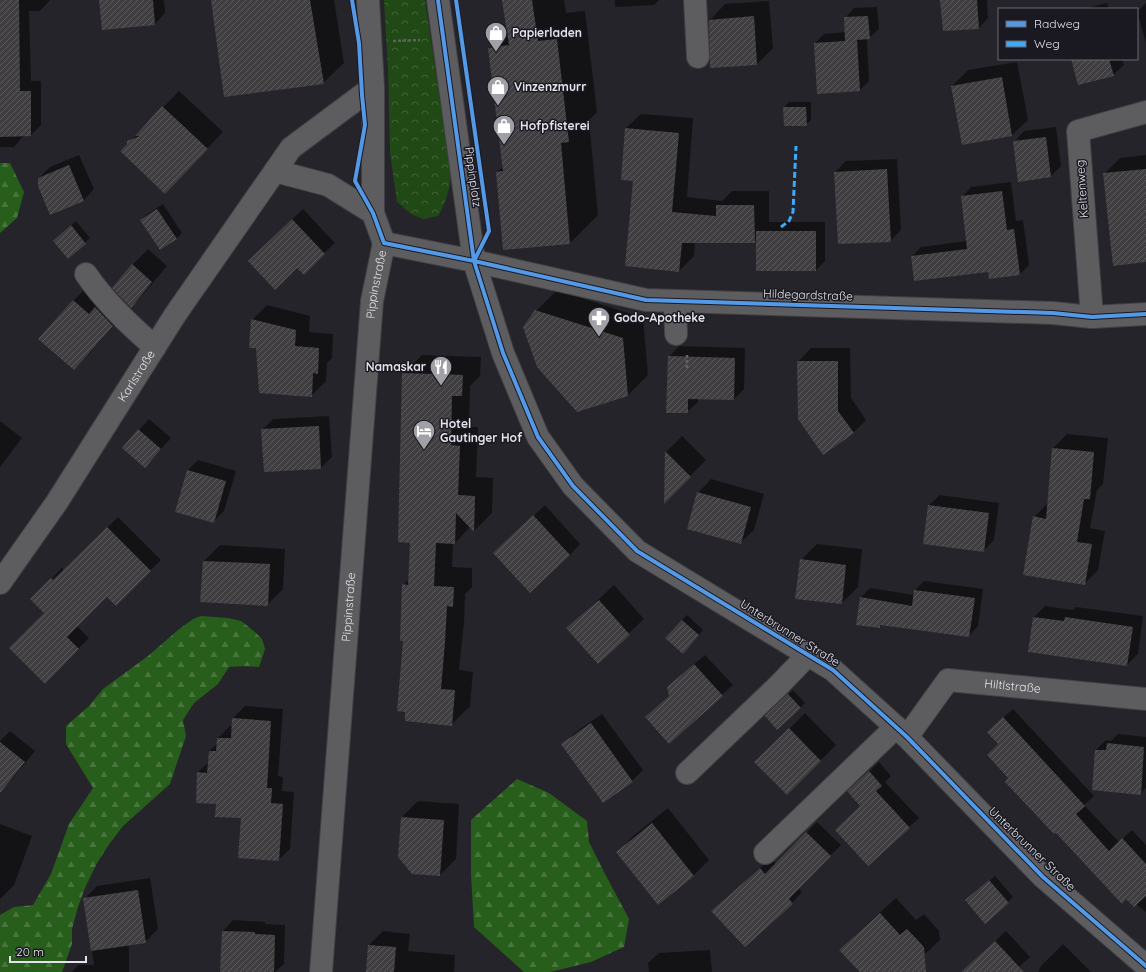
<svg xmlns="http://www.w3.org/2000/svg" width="1146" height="972" font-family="Quicksand,sans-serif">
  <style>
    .forest { fill: url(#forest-firs) }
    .park { fill: url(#park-crowns) }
    .shadow { fill: #0007 }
    .building { fill: url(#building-hatch) }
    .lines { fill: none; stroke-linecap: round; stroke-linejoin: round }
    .minor-casing { stroke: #414044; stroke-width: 24 }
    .path { stroke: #626164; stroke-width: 2.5; stroke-dasharray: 3 2; stroke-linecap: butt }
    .minor { stroke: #5d5c5f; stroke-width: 22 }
    .quiet { stroke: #3fa9f5; stroke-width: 3; stroke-dasharray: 6 3; stroke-linecap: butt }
    .cycleway-casing { stroke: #1a1922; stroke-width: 6 }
    .cycleway { stroke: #5399e6; stroke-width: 4 }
    .labels { text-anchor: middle; stroke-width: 3; stroke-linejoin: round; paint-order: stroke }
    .poi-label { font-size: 12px; font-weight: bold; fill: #e4e3e9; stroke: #1a1922; text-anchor: start }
    .street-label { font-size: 12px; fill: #e4e3e9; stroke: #1a1922 }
  </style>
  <defs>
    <pattern id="forest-firs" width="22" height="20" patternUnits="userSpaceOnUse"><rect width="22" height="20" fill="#285e1b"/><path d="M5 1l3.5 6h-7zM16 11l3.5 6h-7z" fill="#47753c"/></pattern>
    <pattern id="park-crowns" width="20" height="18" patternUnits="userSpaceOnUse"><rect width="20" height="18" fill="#204915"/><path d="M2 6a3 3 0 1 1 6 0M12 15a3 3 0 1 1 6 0" fill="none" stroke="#406337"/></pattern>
    <pattern id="building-hatch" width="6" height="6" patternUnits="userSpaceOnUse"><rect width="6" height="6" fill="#403e40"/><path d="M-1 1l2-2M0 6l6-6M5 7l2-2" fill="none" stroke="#5b5a5c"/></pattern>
  </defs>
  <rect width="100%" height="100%" fill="#25242a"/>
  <!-- forest -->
  <path class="forest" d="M0 163H10L24 192 17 218 0 233Z
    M201 616 228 618 241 621 255 632 262 639 265 649 259 667 245 666 229 667 218 684 194 703 183 720 186 736 170 784 123 826 110 843 97 863 85 888 78 907 72 929V944L62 972H0V915L14 907 33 905 51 874 69 824 93 788 66 744V726L89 706 103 689 148 656 178 630 193 619Z
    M517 779 549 793 587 821 589 842 605 874 629 919 624 947 591 962 550 972H524L474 927 471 875V820Z"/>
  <!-- park -->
  <path class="park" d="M384 0H425L451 176C449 191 446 203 438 216L423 219 411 214 397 202 390 153 388 68Z"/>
  <!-- shadow -->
  <path class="shadow" d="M0 0H50L40 11H29L31 81H41V125L31 135H24L14 147H0Z
    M100 0H164L165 13 155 24Z
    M212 0H334L344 63 323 83Z
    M503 0H564L566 13 585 11 597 112 589 120 598 215 570 243 497 172 504 166 489 48 508 29Z
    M615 0H659L654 5 615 7Z
    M941 0H987L988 18 979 28Z
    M769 1 773 48 757 64 710 20 725 4Z
    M1107 3 1109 9H1084Z
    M1146 3V43L1137 12Z
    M877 7 879 29 869 38 867 39 869 81 860 90 815 43 824 34 846 32 845 18 854 8Z
    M1073 59H1122L1124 65 1113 75Z
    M1017 62 1028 120 1012 135 952 86 968 70Z
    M179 91 223 132 180 177 121 151Z
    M789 102H811V120L806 125 784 107Z
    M641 114 693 118 687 197 722 201 732 191H769V222H825V261L816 270 757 239 754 242H695L694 256 679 271 634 180 626 128Z
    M1056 127 1061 166 1051 176 1014 142 1024 131Z
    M79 155 94 189 84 200 39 178 50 167Z
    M1146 155V261L1104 174 1120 158Z
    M897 159 901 230 890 241 835 172 846 161Z
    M1011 182 1016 221 1023 220 1029 265 1020 274 990 278 989 270 912 256 921 247 967 241 962 197 971 187Z
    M163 204 182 233 177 238 160 249 141 220 146 215Z
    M303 209 335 243 324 253 297 267 260 251Z
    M76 221 90 238 68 257 59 236Z
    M148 249 167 266 146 291 131 307 132 265Z
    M89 285 128 309 90 353 74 369 73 301Z
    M557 290 643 318 648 375 628 395 536 311Z
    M267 305 310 316 309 332 333 334 332 358 327 363 326 381 311 396 257 348 252 320Z
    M679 346 745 348 744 389 734 399 698 398V402L687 412 669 357Z
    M811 348H850L851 398 866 420 853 433 798 362Z
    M422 355 481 357 480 376 470 386 469 427H478L476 477 493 478 492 513 474 531 470 527 455 543H453L452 567 472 568V587L465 594 464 623 459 670 473 672 470 706 451 725 404 640 403 585 409 579 411 542 403 374Z
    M329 416 332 457 321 468 265 471 262 430 273 419Z
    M149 419 171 438 145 467 139 430Z
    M0 421 22 438 0 467Z
    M1067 434 1108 438 1103 484 1097 490 1090 528 1105 531 1098 570 1084 584 1034 517 1049 502 1053 448Z
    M682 436 706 460 665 501 666 452Z
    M198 460 236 471 224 511 213 522 188 470Z
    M711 479 764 494 754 530 740 543 698 493Z
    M940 495 999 503 994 540 983 551 929 505Z
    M545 505 580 544 570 555 505 543Z
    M118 517 161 560 116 605 107 596 77 626 89 638 45 682V613L31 599 62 568 64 570Z
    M817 544 862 549 858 587 842 603 801 560Z
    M220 545 285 549 283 589 267 605 201 601 204 561Z
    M924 581 983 589 978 626 969 636 882 624 879 627 861 597 870 588 914 595 915 590Z
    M614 585 644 619 598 662 568 628Z
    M1045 606 1073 610 1076 607 1143 616 1138 654 1127 665 1029 651 1034 617Z
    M687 615 703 630 688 647 682 620Z
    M705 655 733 685 669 742 646 717 670 695 668 688 679 677Z
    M793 690 805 703 800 708 766 716Z
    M245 706 283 709 278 776 283 777 282 791 294 792 290 849 278 860 242 817 217 803 198 772 209 762V751L217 744 218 738 230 726H233V718Z
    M1013 709 1094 796 1084 805 1119 842 1132 830 1146 845V912L1136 904 1010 778 999 744 997 723Z
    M805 713 836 745 787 794 756 762Z
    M602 714 643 770 632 781 563 745 573 734Z
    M10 731 35 751 13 778 3 788 0 786V741Z
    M1118 734 1146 737V788L1140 794 1096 750 1106 740 1111 741Z
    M879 762 891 776 885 782 919 818 909 827 861 806 849 791Z
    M418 801 459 804 456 859 440 875 402 817Z
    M668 808 709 860 694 875 658 904 617 852 633 836Z
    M817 822 841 845 798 888 802 892 792 903 723 900 771 858 776 864Z
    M0 824 32 836 14 885 0 899Z
    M995 876 1013 897 1008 902 972 895Z
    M150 878 158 929 145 942 129 944V972H72L78 965H94L84 899 97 886Z
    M896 898 916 920 924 914 939 931 940 940 906 972H861L841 950 856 934Z
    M233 920 265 922V924L285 925 284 964 275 972H221L223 931Z
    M383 931 410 934 408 951 455 955 454 972H378L367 971 369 945Z
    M1006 931 1030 957 1019 967 1014 972H962Z
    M1063 944 1091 972H1038L1041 966Z
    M710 950 712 972H649L648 963 659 953Z"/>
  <!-- building -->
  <path class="building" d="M0 0H19L20 91H31V136L0 137Z
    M99 0H153L155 25 102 30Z
    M211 0H310L324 84 224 97Z
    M502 0H532L538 41 557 39 569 142 561 143 570 244 503 250 496 172 503 171 488 48 509 45Z
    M940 0H977L979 29 943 31Z
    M754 16 757 65 710 68 709 20Z
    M868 16 870 39 856 40H857L860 91 817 94 814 43 845 41 844 17Z
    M1071 59H1109L1114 76 1078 85Z
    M1002 77 1012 136 962 145 951 86Z
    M162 106 208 149 165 194 120 151 127 144V141L140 136H135Z
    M783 107H806L807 126H784Z
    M625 128 679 133 672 212 716 216V205H754L755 243H682L679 272 625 266 633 181 621 180Z
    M1046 137 1051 177 1018 182 1013 141Z
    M69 165 84 201 50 215 38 186V178Z
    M887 169 891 242 838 244 834 172Z
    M1146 169V262L1113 266 1103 173Z
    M1002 191 1007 230 1014 229 1020 275 989 279 988 272 914 281 911 256 967 249 961 196Z
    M157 209 177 239 160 250 140 220Z
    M292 219 325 254 304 275 297 268 275 290 248 261Z
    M71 225 86 244 68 259 53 241Z
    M756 231H816V271H756Z
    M132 264 152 282 131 308 112 288Z
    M73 300 89 314 95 307 113 326 74 370 38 339Z
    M535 310 623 338 628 396 577 412 537 367 523 327Z
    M251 319 296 330 295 346 319 348 318 374 313 373 312 397 259 393 256 348H249Z
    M668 356 735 358 734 400 688 399V413H666Z
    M797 361H838V411L854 433 823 455 798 419Z
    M402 373 463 375 462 396H452L451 445 460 446 458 495 475 496 474 532 456 513 455 544 436 543 434 586 454 587 453 607 447 606 445 642 441 689 455 690 452 726 405 721V712L397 711 403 641H400L402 584 408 585 410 543 398 542Z
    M319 426 321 469 264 472 261 429Z
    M138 429 161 449 145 468 122 448Z
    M1052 448 1094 452 1090 499H1084L1077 542 1092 544 1085 585 1023 575 1033 516 1046 519Z
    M665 451 691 477 664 504Z
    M187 470 226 481 214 523 175 512Z
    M697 492 751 507 741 544 687 529Z
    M928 505 989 513 984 552 923 544Z
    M533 515 570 555 530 593 493 553Z
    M107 527 151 571 116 606 107 597 67 637 79 649 45 684 9 648 44 613 30 599 51 578 53 580Z
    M800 559 846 565 842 604 795 599Z
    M203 561 270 564 268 606 200 602Z
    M914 590 975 598 969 637 880 625V628L856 625 860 597 912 606Z
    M599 600 630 635 598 664 566 628Z
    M1033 617 1064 621 1065 617 1133 627 1127 666 1028 652Z
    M682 620 699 635 683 654 665 638Z
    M694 664 723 696 669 744 645 717 669 696 667 687Z
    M788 694 801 708 777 730 765 716Z
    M1003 717 1085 806 1076 814 1109 851 1122 838 1146 864V896L1134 907 1126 899 1122 904 1056 833 1054 834 1005 782 1008 778 987 755 998 744 987 732Z
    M232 718 271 721 267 788H272L271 803 283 804 279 861 238 858 241 818 215 817 216 804 196 803 197 772 207 773 209 751H216L217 738H231Z
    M591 723 633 782 603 803 561 744Z
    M789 728 821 761 787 795 754 762Z
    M0 742 25 762 0 793Z
    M1107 743 1144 747 1141 795 1092 790 1095 750H1106Z
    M869 771 882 786 876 791 910 828 868 866 835 830 860 806 847 791Z
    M401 817 444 820 440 876 412 874 398 857Z
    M652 823 694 876 658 905 616 852Z
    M806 832 831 856 789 899 793 904 745 947 711 911 760 868 765 874Z
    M989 880 1009 903 985 924 965 900Z
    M138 890 146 943 91 951 83 898Z
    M880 913 900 935 907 929 924 947 926 972H860L839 950Z
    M222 931 255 932V934L275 935 274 972H220Z
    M995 941 1024 972H961Z
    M368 945 396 947 394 972H366Z"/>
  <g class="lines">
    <!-- minor casing -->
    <g class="minor-casing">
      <g id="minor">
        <path d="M368 0 373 87V213L384 243"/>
        <path d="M438 0 474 261 503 353 538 437 573 486 637 551 833 670 907 737 1043 877 1146 966"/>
        <path d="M695 0 698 57"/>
        <path d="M275 171 328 185 373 213"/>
        <path d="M384 243 474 261 646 300 1053 313 1092 317 1146 314"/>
        <path d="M86 274C105 302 129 325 155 347"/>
        <path d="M675 301 676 334"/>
        <path d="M1092 317 1078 131 1146 112"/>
        <path id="s1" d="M0 583 57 502 175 315 291 148 373 87"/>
        <path id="s2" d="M907 737 948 680 1146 699"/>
        <path d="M687 773 778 686 808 655"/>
        <path d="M765 853 896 727"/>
        <path id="s3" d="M321 972 372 301 384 243"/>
      </g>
    </g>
    <!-- path -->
    <path class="path" d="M393 41 420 40
      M687 368V355"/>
    <!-- minor -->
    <use href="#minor" class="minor"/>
    <!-- quiet -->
    <path class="quiet" d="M781 227 789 221 793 212 796 146"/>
    <!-- cycleway casing -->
    <g class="cycleway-casing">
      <path id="cycleway" d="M352 0 359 43 362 95 365 125 355 181 373 213 384 243 474 261 646 300 1053 313 1092 317 1146 314
        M438 0 474 261 503 353 538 437 573 486 637 551 833 670 907 737 1043 877 1146 966
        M456 0 489 231 474 261"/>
    </g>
    <!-- cycleway -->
    <use href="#cycleway" class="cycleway"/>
  </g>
  <!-- icons -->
  <defs>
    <g id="shop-pin" transform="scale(1.15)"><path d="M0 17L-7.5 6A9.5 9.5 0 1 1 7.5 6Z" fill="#a1a0a6" stroke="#1a1922"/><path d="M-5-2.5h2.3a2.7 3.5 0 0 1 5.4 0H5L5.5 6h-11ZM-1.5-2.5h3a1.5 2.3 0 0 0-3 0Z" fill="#fff"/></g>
    <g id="pharmacy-pin" transform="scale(1.15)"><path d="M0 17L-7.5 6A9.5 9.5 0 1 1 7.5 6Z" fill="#a1a0a6" stroke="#1a1922"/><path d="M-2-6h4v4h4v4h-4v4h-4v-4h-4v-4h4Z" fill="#fff"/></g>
    <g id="restaurant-pin" transform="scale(1.15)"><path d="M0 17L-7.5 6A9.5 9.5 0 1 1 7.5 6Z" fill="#a1a0a6" stroke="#1a1922"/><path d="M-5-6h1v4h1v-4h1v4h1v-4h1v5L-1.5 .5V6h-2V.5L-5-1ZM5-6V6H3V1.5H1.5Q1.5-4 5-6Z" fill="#fff"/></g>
    <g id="hotel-pin" transform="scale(1.15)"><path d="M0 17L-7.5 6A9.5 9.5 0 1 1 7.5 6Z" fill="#a1a0a6" stroke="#1a1922"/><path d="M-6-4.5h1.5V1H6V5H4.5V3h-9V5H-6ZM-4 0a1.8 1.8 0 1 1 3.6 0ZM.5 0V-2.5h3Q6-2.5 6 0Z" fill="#fff"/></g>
  </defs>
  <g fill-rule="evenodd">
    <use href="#shop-pin" x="496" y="33"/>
    <use href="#shop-pin" x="498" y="87"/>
    <use href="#shop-pin" x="504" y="126"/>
    <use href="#pharmacy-pin" x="599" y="318"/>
    <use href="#restaurant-pin" x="441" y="367"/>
    <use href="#hotel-pin" x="424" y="431"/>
  </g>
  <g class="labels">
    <!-- poi labels -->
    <g class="poi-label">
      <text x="512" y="37">Papierladen</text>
      <text x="514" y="91">Vinzenzmurr</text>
      <text x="520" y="130">Hofpfisterei</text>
      <text x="614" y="322">Godo-Apotheke</text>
      <text x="426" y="371" text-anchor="end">Namaskar</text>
      <text x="440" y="428">Hotel<tspan x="440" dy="14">Gautinger Hof</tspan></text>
    </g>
    <!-- street labels -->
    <g class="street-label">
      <text transform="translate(473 177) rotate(82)" y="4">Pippinplatz</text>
      <text transform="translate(1082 189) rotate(-94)" y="4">Keltenweg</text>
      <text dy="4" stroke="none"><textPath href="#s3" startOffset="690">Pippinstraße</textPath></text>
      <text transform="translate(808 295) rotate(2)" y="4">Hildegardstraße</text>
      <text dy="4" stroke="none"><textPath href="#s1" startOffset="248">Karlstraße</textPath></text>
      <text dy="4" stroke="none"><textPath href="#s3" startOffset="366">Pippinstraße</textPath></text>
      <text transform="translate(790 633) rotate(32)" y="4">Unterbrunner Straße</text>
      <text dy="4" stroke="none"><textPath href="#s2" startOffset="135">Hiltlstraße</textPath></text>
      <text transform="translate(1032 849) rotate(44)" y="4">Unterbrunner Straße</text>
    </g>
  </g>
  <!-- legend -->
  <rect x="998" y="8" width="140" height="52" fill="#1a1922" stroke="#6b6a72"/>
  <rect x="1006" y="21" width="20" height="6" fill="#5399e6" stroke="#6b6a72"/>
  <text x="1034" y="28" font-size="12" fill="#e4e3e9">Radweg</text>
  <rect x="1006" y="41" width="20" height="6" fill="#3fa9f5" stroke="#6b6a72"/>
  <text x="1034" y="48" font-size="12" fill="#e4e3e9">Weg</text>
  <!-- scale -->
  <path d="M10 956v6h76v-6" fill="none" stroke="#e4e3e9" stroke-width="2"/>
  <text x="16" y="956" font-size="12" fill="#e4e3e9" stroke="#1a1922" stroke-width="3" paint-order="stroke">20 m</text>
</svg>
